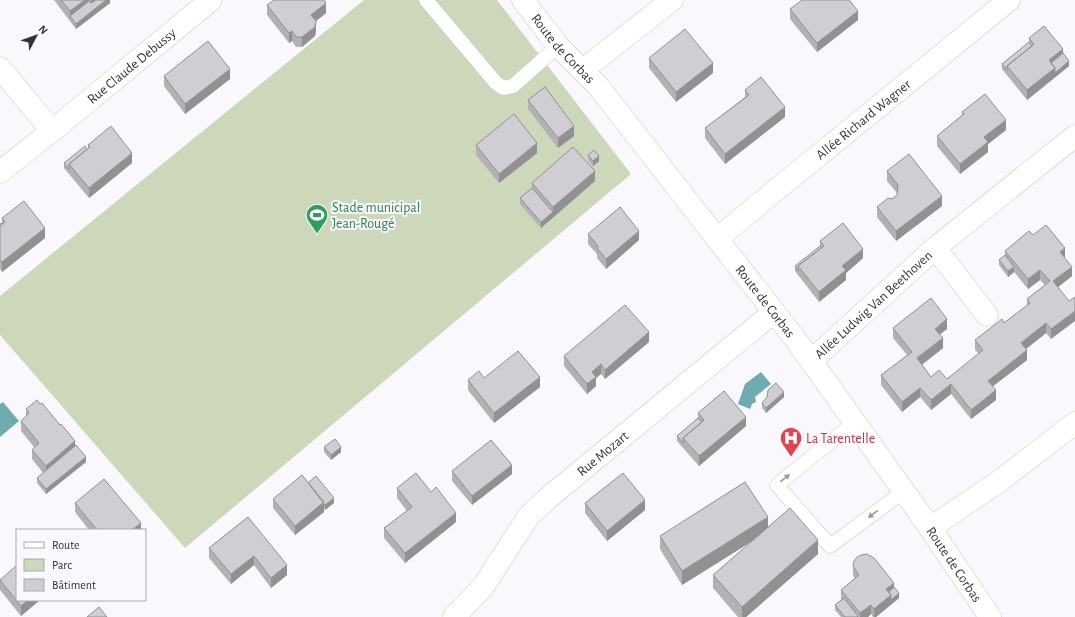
<svg xmlns="http://www.w3.org/2000/svg" width="1075" height="617" font-family="'Alegreya Sans',sans-serif">
  <style>
    .green { fill: #cdd7ba }
    .water { fill: #6eacb1 }
    .lines { fill: none; stroke-linecap: round; stroke-linejoin: round }
    .lane-casing { stroke: #c6c6ca; stroke-width: 15 }
    .street-casing { stroke: #c6c6ca; stroke-width: 23 }
    .secondary-casing { stroke: #c6c6ca; stroke-width: 23 }
    .lane { stroke: #fff; stroke-width: 14 }
    .street { stroke: #fff; stroke-width: 22 }
    .secondary { stroke: #fff; stroke-width: 22 }
    .wall { fill: #b2b2b5 }
    .shaded-wall { fill: #919194 }
    .building { fill: #cfcfd3; stroke: #919194 }
    .oneway { fill: #9a9a9a }
    .labels { text-anchor: middle; stroke-width: 4; stroke-linejoin: round; paint-order: stroke }
    .street-label { font-size: 14px; fill: #343436; stroke: #f8f8fd }
    .leisure-label { font-size: 14px; fill: #27864d; stroke: #f8f8fd; text-anchor: start }
    .health-label { font-size: 14px; fill: #be3a42; stroke: #f8f8fd; text-anchor: start }
  </style>
  <rect width="100%" height="100%" fill="#f8f8fd"/>
  <!-- green -->
  <path class="green" d="M364 0H497L631 174 185 548 0 335V296Z"/>
  <!-- water -->
  <path class="water" d="M761 372 771 384 755 397 756 402 752 404 750 409 738 404 745 384Z
    M3 402 19 421 0 437V404Z"/>
  <g class="lines">
    <!-- lane casing -->
    <g class="lane-casing">
      <path id="lane" d="M426 0 496 83 504 88 513 86 558 46
        M855 422 777 485 830 546 904 491"/>
    </g>
    <!-- street casing -->
    <g class="street-casing">
      <g id="street">
        <path d="M0 68 52 131"/>
        <path d="M583 70 672 0"/>
        <path id="s1" d="M0 172 52 131 211 0"/>
        <path id="s2" d="M717 239 759 204 1009 0"/>
        <path d="M935 248 987 315"/>
        <path id="s3" d="M811 361 935 248 1075 136"/>
        <path d="M930 528 997 483 1075 423"/>
        <path id="s4" d="M454 617 483 587 528 517 548 498 774 312"/>
      </g>
    </g>
    <!-- secondary casing -->
    <g class="secondary-casing">
      <g id="secondary">
        <path id="s5" d="M523 0 558 46 598 86 799 344 930 528 990 617"/>
      </g>
    </g>
    <!-- lane -->
    <use href="#lane" class="lane"/>
    <!-- street -->
    <use href="#street" class="street"/>
    <!-- secondary -->
    <use href="#secondary" class="secondary"/>
  </g>
  <!-- wall -->
  <path class="wall" d="M54 0H110V3L76 29Z
    M267 5 326 13 316 21V31L315 36 302 47H296L292 41 289 43 267 15Z
    M790 9 858 20 817 52 790 19Z
    M1029 38 1063 53 1069 66 1027 100 1002 69V64L1029 42Z
    M649 58 713 73 676 102 649 68Z
    M164 76 230 79 185 114 164 86Z
    M745 90 785 117 725 164 705 138V128L745 97Z
    M528 100 574 136 558 148 528 109Z
    M962 112 1006 130 988 144V152L960 174 937 146V136L962 115Z
    M88 145 132 163 89 198 64 168V163L88 149Z
    M476 145 537 153 499 183 476 155Z
    M588 155 599 161 593 166 588 160Z
    M887 171 942 206 896 241 877 217V207L892 199 897 195V193L887 181Z
    M595 181 541 228 520 204V198L532 188V183Z
    M2 218 45 238 2 272 0 269V224L2 223Z
    M588 234 639 240 606 269 597 258V254L588 244Z
    M1033 235 1065 258 1072 276 1058 287 1051 339 1046 333 1026 349 1027 360 993 386 996 400 971 419 951 394 931 410 920 397 902 412 881 385V375L907 355 893 338V328L947 329 940 334 943 348 922 365 931 377 947 379 979 354 975 350V340L1004 323 1027 305V299L1045 285 1040 280 1028 289 1014 272 1008 277 999 265V260L1005 255V251Z
    M820 241 863 258 846 273V280L819 302 795 271V266L820 246Z
    M649 342 605 379 601 374 596 378V386L587 394 564 366V356Z
    M484 378 540 387 494 423 468 390V380Z
    M784 397 766 413 762 408V403Z
    M40 404 75 445 86 462 46 494 37 483V478L43 473 32 459V450L34 447 21 431V421L26 416V409Z
    M698 413 746 426 699 466 677 441V436L698 418Z
    M324 447 341 452 331 460 324 452Z
    M452 471 512 474 472 505 452 481Z
    M308 483 334 503 325 510 324 508V512L295 535 273 508V499Z
    M397 488 456 522 405 563 384 538V528L407 511 397 498Z
    M75 503 141 530H89L75 512Z
    M585 503 645 510 607 541 585 513Z
    M248 517 287 575 271 588 254 565 231 584 209 558V548Z
    M768 527 818 554 746 617H738L713 588V575L751 542 682 585 660 549V536Z
    M853 566 894 587 899 598 876 617H873L871 614 868 617H841L835 610V605L841 600V590L855 578 853 576Z
    M0 579 40 600 21 616 0 590Z"/>
  <!-- shaded-wall -->
  <path class="shaded-wall" d="M85 0H89V6L70 16V11Z
    M91 0H102L91 9Z
    M106 0H110V3L76 29V24Z
    M326 3V13L311 25V15Z
    M858 11V20L817 52V43Z
    M316 21V31L315 36 302 47V37Z
    M292 31V41L289 43V33Z
    M1063 49V59L1051 68 1049 60Z
    M1069 61V66L1027 100V90L1055 68Z
    M713 63V73L676 102V92Z
    M230 69V79L185 114V104Z
    M785 107V117L725 164V154Z
    M1006 120V130L988 144V152L960 174V164L984 137Z
    M574 126V136L558 148V138Z
    M537 143V153L499 183V174Z
    M132 153V163L89 198V188Z
    M599 156V161L593 166V161Z
    M595 171V181L541 228V222L553 212V207Z
    M942 196V206L896 241V231Z
    M45 228V238L2 272V262Z
    M639 231V240L606 269V259Z
    M1065 248V258L1060 252Z
    M863 249V258L846 273V280L819 302V292L842 266Z
    M1014 267V272L1008 277V271Z
    M1072 267V276L1053 291V281Z
    M1040 270V280L1028 289V279Z
    M1075 311V321L1051 339V329Z
    M947 319V329L935 338V329Z
    M1046 323V333L1021 353V343Z
    M649 332V342L605 379V370Z
    M943 338V348L917 368V358Z
    M1027 350V360L988 390V381Z
    M601 364V374L596 378V386L587 394V384L592 372Z
    M540 377V387L494 423V413Z
    M951 384V394L931 410V400Z
    M920 388V397L902 412V402Z
    M996 390V400L971 419V410Z
    M784 392V397L766 413V408Z
    M746 417V426L699 466V456Z
    M75 441V451L46 476V466Z
    M341 447V452L331 460V455Z
    M86 457V462L46 494V489Z
    M512 465V474L472 505V496Z
    M334 498V503L325 510V505Z
    M645 500V510L607 541V531Z
    M324 502V512L295 535V526Z
    M456 513V522L405 563V553Z
    M768 517V531L682 585V571Z
    M141 523V530H132Z
    M818 540V554L746 617H742V607Z
    M254 556V565L231 584V574Z
    M287 565V575L271 588V578Z
    M894 583V592L891 595 899 593V598L876 617H874V609L886 589Z
    M28 600H40L21 616V606Z
    M871 605V614L868 617H860V613Z"/>
  <!-- building -->
  <path class="building" d="M61 0H85L70 11Z
    M96 0H106L76 24 70 16 89 1 91 3Z
    M274 0H324L326 3 311 15 316 21 315 27 302 37H296L292 31 289 33 267 5Z
    M802 0H849L858 11 817 43 790 9Z
    M1044 26 1063 49 1049 60 1055 68 1027 90 1007 66 1034 44 1029 38Z
    M685 29 713 63 676 92 649 58Z
    M208 41 230 69 185 104 164 76Z
    M1029 42 1032 46 1007 66V70L1002 64Z
    M1063 53 1069 61 1055 73V68L1051 63Z
    M761 77 785 107 725 154 705 128 749 95 745 90Z
    M545 87 574 126 558 138 528 100Z
    M985 94 1006 120 984 137 988 142 960 164 937 136 964 114 962 112Z
    M514 114 537 143 499 174 476 145Z
    M111 126 132 153 89 188 69 164 90 147 88 145Z
    M85 146 87 149 69 164V169L64 163Z
    M573 147 595 171 553 207 532 183Z
    M594 150 599 156 593 161 588 155Z
    M909 154 942 196 896 231 877 207 888 198 892 199 897 195 898 185 887 171Z
    M532 188 553 212 541 222 520 198Z
    M24 201 45 228 2 262 0 260V227L5 222 2 218Z
    M620 207 639 231 606 259 597 248 598 246 588 234Z
    M2 223 3 224 0 227V224Z
    M843 223 863 249 842 266 846 270 819 292 798 266 824 246 820 241Z
    M1046 225 1065 248 1060 252 1072 267 1053 281 1069 301 1075 297V311L1051 329 1046 323 1021 343 1027 350 988 381 996 390 971 410 951 384 931 400 920 388 902 402 881 375 912 352 893 328 931 298 947 319 935 329 943 338 917 358 931 377 939 370 947 379 983 350 975 340 1002 319 1004 323 1030 303 1027 299 1050 281 1040 270 1028 279 1005 251 1029 231 1033 235Z
    M820 246 821 248 798 266V271L795 266Z
    M1005 255 1014 267 1008 271 999 260Z
    M625 305 649 332 605 370 601 364 592 372 596 377 587 384 564 356Z
    M518 351 540 377 494 413 468 380 479 371 484 378Z
    M776 383 784 392 766 408 762 403 767 397 768 390Z
    M724 391 746 417 699 456 683 438 704 420 698 413Z
    M37 400 40 404 42 403 60 425 61 424 75 441 46 466 32 450 39 443 21 421 29 413 26 409Z
    M698 418 702 422 683 438V443L677 436Z
    M335 439 341 447 331 455 324 447Z
    M491 440 512 465 472 496 452 471Z
    M76 445 86 457 46 489 37 478Z
    M416 473 431 492 436 487 456 513 405 553 384 528 412 507 397 488Z
    M623 473 645 500 607 531 585 503Z
    M302 475 324 502 295 526 273 499Z
    M316 476 334 498 325 505 308 483Z
    M104 479 141 523 132 530H97L75 503Z
    M745 482 768 517 682 571 660 536Z
    M790 508 818 540 742 607 713 575Z
    M248 517 287 565 271 578 254 556 231 574 209 548Z
    M867 554 874 558 894 583 886 589 891 595 874 609 871 605 860 613 841 590 859 575 853 566 854 561 857 557 861 555Z
    M17 565V600H28L21 606 0 580Z
    M894 587 899 593 891 600V595L889 592Z
    M844 598 858 616 857 617H845L835 605Z
    M99 607 107 617H87Z"/>
  <!-- one-way arrows -->
  <defs><path id="oneway-solid" d="M-6-.8H1V-3.2L6.5 0L1 3.2V.8H-6Z"/></defs>
  <g class="oneway">
    <use href="#oneway-solid" transform="translate(785 478) rotate(-39)"/>
    <use href="#oneway-solid" transform="translate(873 514) rotate(143)"/>
  </g>
  <!-- icons -->
  <defs>
    <g id="stadium-pin" transform="scale(1.15)"><path d="M0 17L-7.5 6A9.5 9.5 0 1 1 7.5 6Z" fill="#2e9e5b" stroke="#f8f8fd"/><path d="M0-5a6.5 5 0 1 0 0 10a6.5 5 0 1 0 0-10ZM-3.5-1.8h7v3.6h-7Z" fill="#fff"/></g>
    <g id="hospital-pin" transform="scale(1.15)"><path d="M0 17L-7.5 6A9.5 9.5 0 1 1 7.5 6Z" fill="#e0444e" stroke="#f8f8fd"/><path d="M-5-5h3v3.5h4V-5h3V5h-3V1.5h-4V5h-3Z" fill="#fff"/></g>
  </defs>
  <g fill-rule="evenodd">
    <use href="#stadium-pin" x="317" y="215"/>
    <use href="#hospital-pin" x="791" y="438"/>
  </g>
  <g class="labels">
    <!-- street labels -->
    <g class="street-label">
      <text dy="5" stroke="none"><textPath href="#s5" startOffset="63">Route de Corbas</textPath></text>
      <text dy="5" stroke="none"><textPath href="#s1" startOffset="169">Rue Claude Debussy</textPath></text>
      <text dy="5" stroke="none"><textPath href="#s2" startOffset="189">Allée Richard Wagner</textPath></text>
      <text dy="5" stroke="none"><textPath href="#s5" startOffset="387">Route de Corbas</textPath></text>
      <text dy="5" stroke="none"><textPath href="#s3" startOffset="84">Allée Ludwig Van Beethoven</textPath></text>
      <text dy="5" stroke="none"><textPath href="#s4" startOffset="223">Rue Mozart</textPath></text>
      <text dy="5" stroke="none"><textPath href="#s5" startOffset="711">Route de Corbas</textPath></text>
    </g>
    <!-- leisure labels -->
    <g class="leisure-label">
      <text x="332" y="212">Stade municipal<tspan x="332" dy="16">Jean-Rougé</tspan></text>
    </g>
    <!-- health labels -->
    <g class="health-label">
      <text x="806" y="443">La Tarentelle</text>
    </g>
  </g>
  <!-- legend -->
  <rect x="16" y="529" width="130" height="72" fill="#f8f8fd" stroke="#aaaaad"/>
  <rect x="24" y="542" width="20" height="6" fill="#ffffff" stroke="#aaaaad"/>
  <text x="52" y="549" font-size="12" fill="#343436">Route</text>
  <rect x="24" y="559" width="20" height="12" fill="#cdd7ba" stroke="#aaaaad"/>
  <text x="52" y="569" font-size="12" fill="#343436">Parc</text>
  <rect x="24" y="579" width="20" height="12" fill="#cfcfd3" stroke="#aaaaad"/>
  <text x="52" y="589" font-size="12" fill="#343436">Bâtiment</text>
  <!-- north arrow -->
  <g transform="translate(36 36) rotate(49)" stroke="#f8f8fd" stroke-width="3" paint-order="stroke">
  <path d="M0-3L7 15L0 10L-7 15Z" fill="#343436"/>
  <text y="-6" font-size="11" font-weight="bold" text-anchor="middle" fill="#343436">N</text>
  </g>
</svg>
